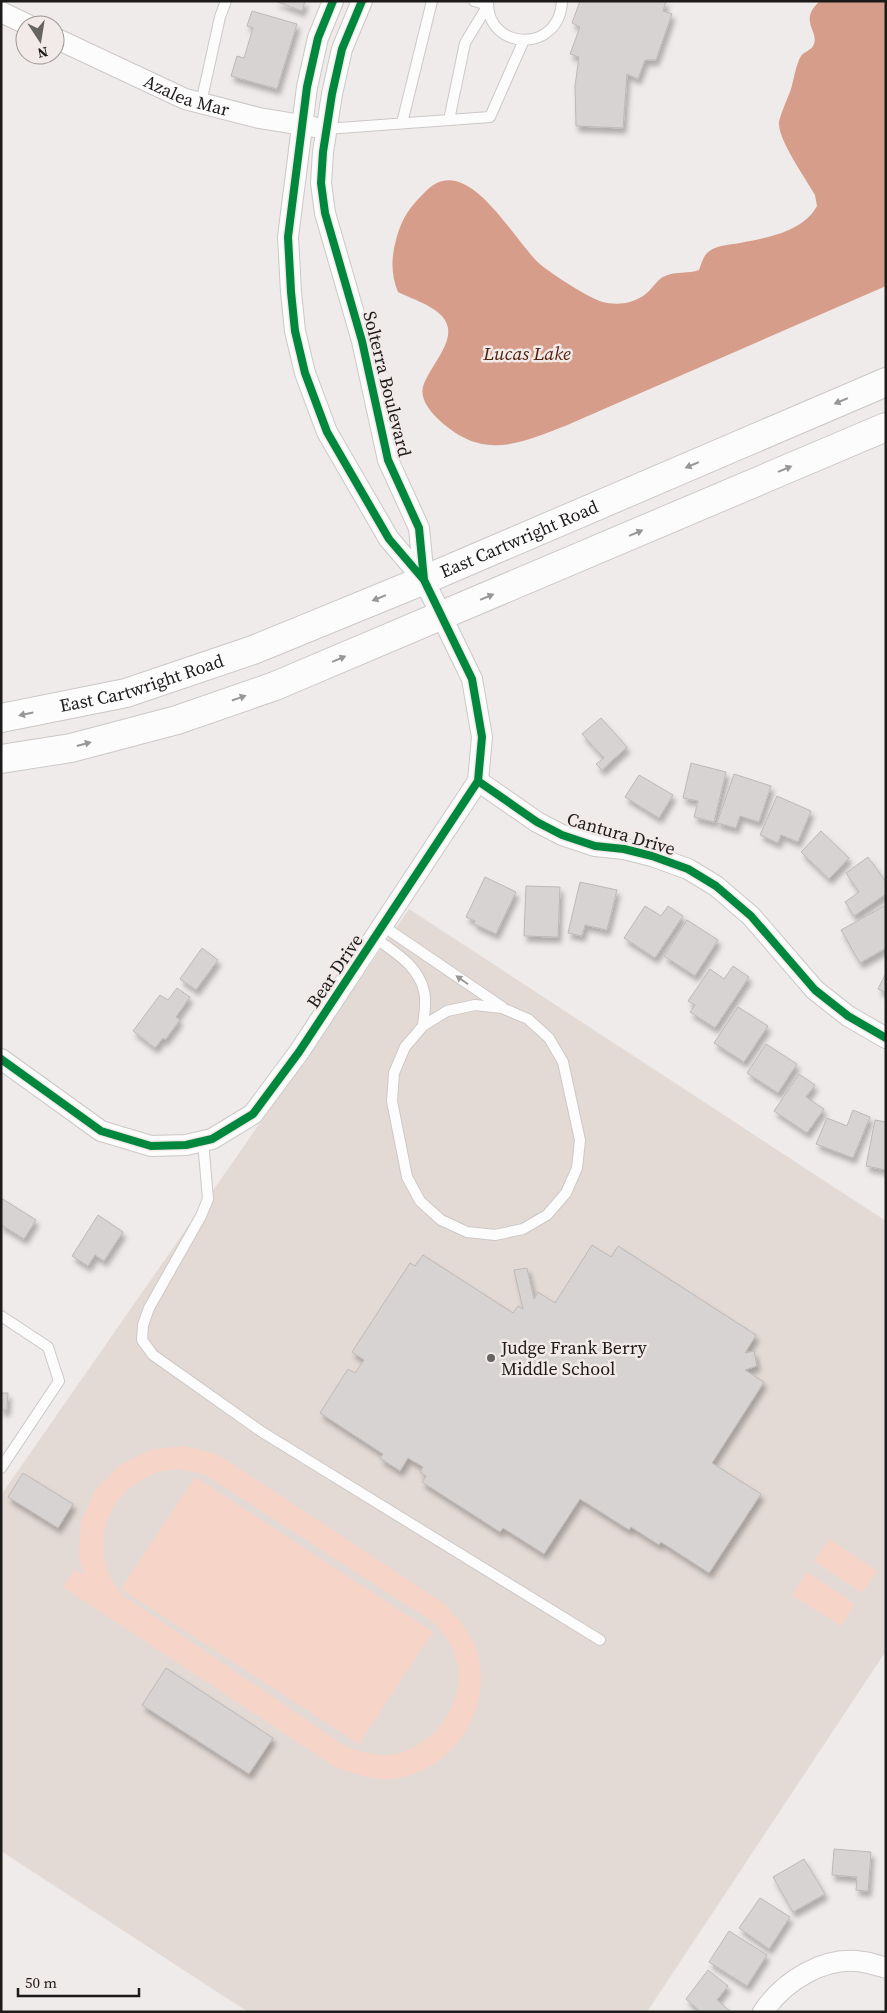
<svg xmlns="http://www.w3.org/2000/svg" width="887" height="2013" font-family="'Source Serif 4',serif">
  <style>
    .built { fill: #e3dad6 }
    .green { fill: #f7d4c8; fill-rule: evenodd }
    .water { fill: #d69e8a }
    .building { fill: #d6d3d2; stroke: #bcb9b8; filter: url(#shadow) }
    .lines { fill: none; stroke-linecap: round; stroke-linejoin: round }
    .lane-casing { stroke: #ccc8c7; stroke-width: 12 }
    .street-casing { stroke: #ccc8c7; stroke-width: 22 }
    .secondary-casing { stroke: #ccc8c7; stroke-width: 30 }
    .lane { stroke: #fdfcfc; stroke-width: 10 }
    .street { stroke: #fdfcfc; stroke-width: 20 }
    .secondary { stroke: #fdfcfc; stroke-width: 28 }
    .cycleway-casing { stroke: #f1eae8; stroke-width: 11 }
    .cycleway { stroke: #00873e; stroke-width: 8 }
    .oneway { fill: #989796 }
    .poi-dot { fill: #666463; stroke: #f1eae8; stroke-width: 2 }
    .labels { text-anchor: middle; stroke-width: 5; stroke-linejoin: round; paint-order: stroke }
    .street-label { font-size: 18px; fill: #1d1b1a; stroke: #f1eae8 }
    .poi-label { font-size: 18px; fill: #1d1b1a; stroke: #f1eae8; text-anchor: start }
    .water-label { font-size: 19px; font-style: italic; fill: #52200c; stroke: #f1eae8 }
  </style>
  <defs>
    <filter id="shadow"><feDropShadow dx="3" dy="5.5" stdDeviation="2.5" flood-color="#0004"/></filter>
  </defs>
  <rect width="100%" height="100%" fill="#efebea"/>
  <!-- built -->
  <path class="built" d="M409 909 886 1221V1651L647 2012H248L1 1851V1495Z"/>
  <!-- green -->
  <path class="green" d="M184 1446 217 1454 445 1604C459 1620 474 1636 479 1658 490 1712 453 1769 398 1778 376 1782 355 1774 335 1767L63 1587 75 1570 84 1575 79 1556 81 1522 95 1490 119 1466 150 1450ZM179 1469 204 1474 433 1622C437 1627 443 1633 447 1639 477 1684 445 1741 397 1754 380 1758 364 1752 348 1748L122 1595C117 1588 111 1580 108 1572 94 1530 112 1492 153 1474 160 1470 171 1470 179 1469Z
    M195 1477 433 1632 359 1744 121 1589Z
    M829 1539 877 1571 862 1593 814 1561Z
    M807 1572 855 1604 841 1626 792 1595Z"/>
  <!-- water -->
  <path class="water" d="M820 1H886V286L565 426C514 446 480 460 436 417 429 410 420 398 423 387 428 369 451 347 448 328 445 308 413 300 398 292 391 275 391 258 396 240 402 218 409 208 425 192 467 147 515 244 541 265 555 276 587 297 603 302 619 306 637 303 649 291 654 286 659 278 665 276 676 271 688 274 699 270 701 265 703 257 707 253 716 245 728 245 740 243 766 238 803 232 817 206L815 195C806 179 779 141 779 124 778 120 789 95 791 89 794 79 796 64 801 56 804 52 811 50 813 46 821 32 797 21 820 1Z"/>
  <!-- building -->
  <path class="building" d="M275 1H305L302 11Z
    M580 1H666L663 11 672 14 656 60H645L638 79 627 74 623 128 576 126 575 86 579 57 570 54 580 27 572 23Z
    M252 11 297 24 277 89 231 76 237 56 244 58 253 28 247 26Z
    M601 718 627 747 602 770 596 764 604 758 582 734Z
    M691 763 726 772 714 822 694 817 698 801 683 798Z
    M734 774 771 786 759 822 740 816 736 828 717 823Z
    M639 775 673 795 659 818 625 797Z
    M777 796 811 811 798 842 781 835 778 843 760 835Z
    M821 831 849 858 829 879 801 852Z
    M868 857 886 882V894L854 916 845 902 859 892 846 873Z
    M485 877 516 892 496 934 474 924 475 921 466 917Z
    M580 882 617 890 607 930 585 925 582 936 568 933Z
    M526 886 560 887 558 937 524 936Z
    M886 905V948L860 963 841 930Z
    M645 906 661 916 668 906 683 916 655 958 624 938Z
    M687 920 718 940 695 976 664 956Z
    M202 948 218 960 196 990 180 979Z
    M733 966 749 977 715 1028 690 1012 695 1005 688 1001 710 969 724 979Z
    M886 973V993L878 989Z
    M177 988 190 997 176 1017 180 1020 165 1040 163 1038 155 1048 133 1031 160 995 168 1000Z
    M738 1007 768 1026 744 1062 714 1043Z
    M766 1044 797 1064 778 1093 747 1073Z
    M799 1074 815 1085 806 1097 824 1109 807 1133 774 1111Z
    M853 1110 870 1117 853 1158 816 1144 827 1118 847 1126Z
    M875 1120 886 1122V1170L866 1166Z
    M1 1198 36 1220 24 1239 3 1226 1 1228Z
    M98 1215 123 1232 104 1261 95 1255 88 1266 72 1256Z
    M592 1245 611 1257 618 1246 756 1335 745 1353 754 1351 757 1366 745 1370 764 1382 712 1463 761 1494 709 1573 661 1542 659 1545 631 1527 629 1530 580 1499 544 1554 503 1528 500 1532 422 1482 426 1476 420 1472 423 1467 408 1458 400 1471 380 1458 383 1454 320 1413 348 1369 355 1373 364 1360 352 1352 410 1263 415 1266 423 1255 513 1313 518 1306 523 1309 514 1270 527 1268 534 1299 538 1292 555 1303Z
    M1 1393H8L7 1410H1Z
    M23 1473 73 1504 58 1528 8 1497Z
    M166 1668 273 1738 249 1774 142 1705Z
    M834 1849 871 1852 868 1891 856 1890 857 1877 832 1875Z
    M804 1859 825 1894 793 1912 773 1877Z
    M760 1898 790 1917 769 1949 739 1928Z
    M729 1931 767 1955 747 1986 709 1962Z
    M708 1970 728 1986 717 2000 731 2012H701L686 1999Z"/>
  <g class="lines">
    <!-- lane casing -->
    <g class="lane-casing">
      <path id="lane" d="M488 2C487 51 560 54 562 1
        M201 103 220 17 226 1
        M449 120 465 43 488 5 474 1
        M402 123 432 1
        M326 129 490 117 524 40
        M383 926 502 1007
        M375 938C394 952 418 965 424 991 427 1002 424 1015 423 1026
        M475 1005 502 1008 528 1019 549 1038 563 1062 580 1140 577 1168 566 1193 547 1215 523 1229 495 1235 467 1232 441 1220 420 1201 407 1177 392 1101 394 1073 405 1047 423 1026 447 1011Z
        M203 1141 208 1199 201 1216 149 1308 143 1325 142 1340 153 1355 262 1432 600 1640
        M1 1316 48 1347 59 1381 1 1468"/>
    </g>
    <!-- street casing -->
    <g class="street-casing">
      <g id="street">
        <path d="M333 1 318 38 307 87 288 237 291 292 295 331 305 373 327 432 389 539 424 580 419 528 388 460 362 341 325 213 321 183 323 152 332 94 342 49 362 1"/>
        <path d="M1 12 28 25"/>
        <path id="s1" d="M55 38 185 99 259 118 314 127"/>
        <path d="M478 781 537 822 562 835 595 846 624 849 652 856 688 869 716 886 751 916 815 990 848 1016 886 1038"/>
        <path d="M1 1059 101 1131 151 1146 186 1145 212 1139 253 1114 299 1052 478 781 482 737 472 679 424 580"/>
        <path d="M763 2012C784 1981 825 1955 863 1962 871 1963 879 1966 886 1968"/>
      </g>
    </g>
    <!-- secondary casing -->
    <g class="secondary-casing">
      <g id="secondary">
        <path id="s2" d="M1 718 126 693 253 650 424 580 886 382"/>
        <path d="M1 759 71 748 177 720 275 686 886 427"/>
      </g>
    </g>
    <!-- lane -->
    <use href="#lane" class="lane"/>
    <!-- street -->
    <use href="#street" class="street"/>
    <!-- secondary -->
    <use href="#secondary" class="secondary"/>
    <!-- cycleway casing -->
    <g class="cycleway-casing">
      <path id="cycleway" d="M333 1 318 38 307 87 288 237 291 292 295 331 305 373 327 432 389 539 424 580 419 528 388 460 362 341 325 213 321 183 323 152 332 94 342 49 362 1
        M478 781 537 822 562 835 595 846 624 849 652 856 688 869 716 886 751 916 815 990 848 1016 886 1038
        M1 1059 101 1131 151 1146 186 1145 212 1139 253 1114 299 1052 478 781 482 737 472 679 424 580"/>
    </g>
    <!-- cycleway -->
    <use href="#cycleway" class="cycleway"/>
  </g>
  <!-- one-way arrows -->
  <defs><path id="oneway-solid" d="M-6-.8H1V-3.2L6.5 0L1 3.2V.8H-6Z" transform="scale(1.25)"/></defs>
  <g class="oneway">
    <use href="#oneway-solid" transform="translate(841 401) rotate(157)"/>
    <use href="#oneway-solid" transform="translate(692 465) rotate(157)"/>
    <use href="#oneway-solid" transform="translate(785 469) rotate(-23)"/>
    <use href="#oneway-solid" transform="translate(636 533) rotate(-23)"/>
    <use href="#oneway-solid" transform="translate(487 597) rotate(-23)"/>
    <use href="#oneway-solid" transform="translate(379 598) rotate(158)"/>
    <use href="#oneway-solid" transform="translate(339 659) rotate(-23)"/>
    <use href="#oneway-solid" transform="translate(239 698) rotate(-19)"/>
    <use href="#oneway-solid" transform="translate(26 714) rotate(168)"/>
    <use href="#oneway-solid" transform="translate(84 744) rotate(-15)"/>
    <use href="#oneway-solid" transform="translate(462 980) rotate(-145)"/>
  </g>
  <!-- markers -->
  <circle class="poi-dot" cx="491" cy="1358" r="5"/>
  <g class="labels">
    <!-- street labels -->
    <g class="street-label">
      <text dy="6" stroke="none"><textPath href="#s1" startOffset="144">Azalea Mar</textPath></text>
      <text transform="translate(387 384) rotate(76)" y="6">Solterra Boulevard</text>
      <text dy="6" stroke="none"><textPath href="#s2" startOffset="550">East Cartwright Road</textPath></text>
      <text dy="6" stroke="none"><textPath href="#s2" startOffset="145">East Cartwright Road</textPath></text>
      <text transform="translate(621 834) rotate(16)" y="6">Cantura Drive</text>
      <text transform="translate(335 971) rotate(-56)" y="6">Bear Drive</text>
    </g>
    <!-- poi labels -->
    <g class="poi-label">
      <text x="501" y="1354">Judge Frank Berry<tspan x="501" dy="21">Middle School</tspan></text>
    </g>
    <!-- water labels -->
    <g class="water-label">
      <text x="527" y="360">Lucas Lake</text>
    </g>
  </g>
  <!-- border -->
  <rect width="887" height="2013" fill="none" stroke="#1d1b1a" stroke-width="5"/>
  <!-- north arrow -->
  <g transform="translate(40 40) rotate(168)"><circle r="24" fill="#f1eae8" stroke="#9c9796"/>
  <path d="M0-4L9 19L0 12L-9 19Z" fill="#666463"/>
  <text y="-8" font-size="14" font-weight="bold" text-anchor="middle" fill="#1d1b1a">N</text>
  </g>
  <!-- scale -->
  <path d="M18 1988v8h121v-8" fill="none" stroke="#1d1b1a" stroke-width="2.5"/>
  <text x="25" y="1988" font-size="15" fill="#1d1b1a" stroke="#f1eae8" stroke-width="4" paint-order="stroke">50 m</text>
</svg>
